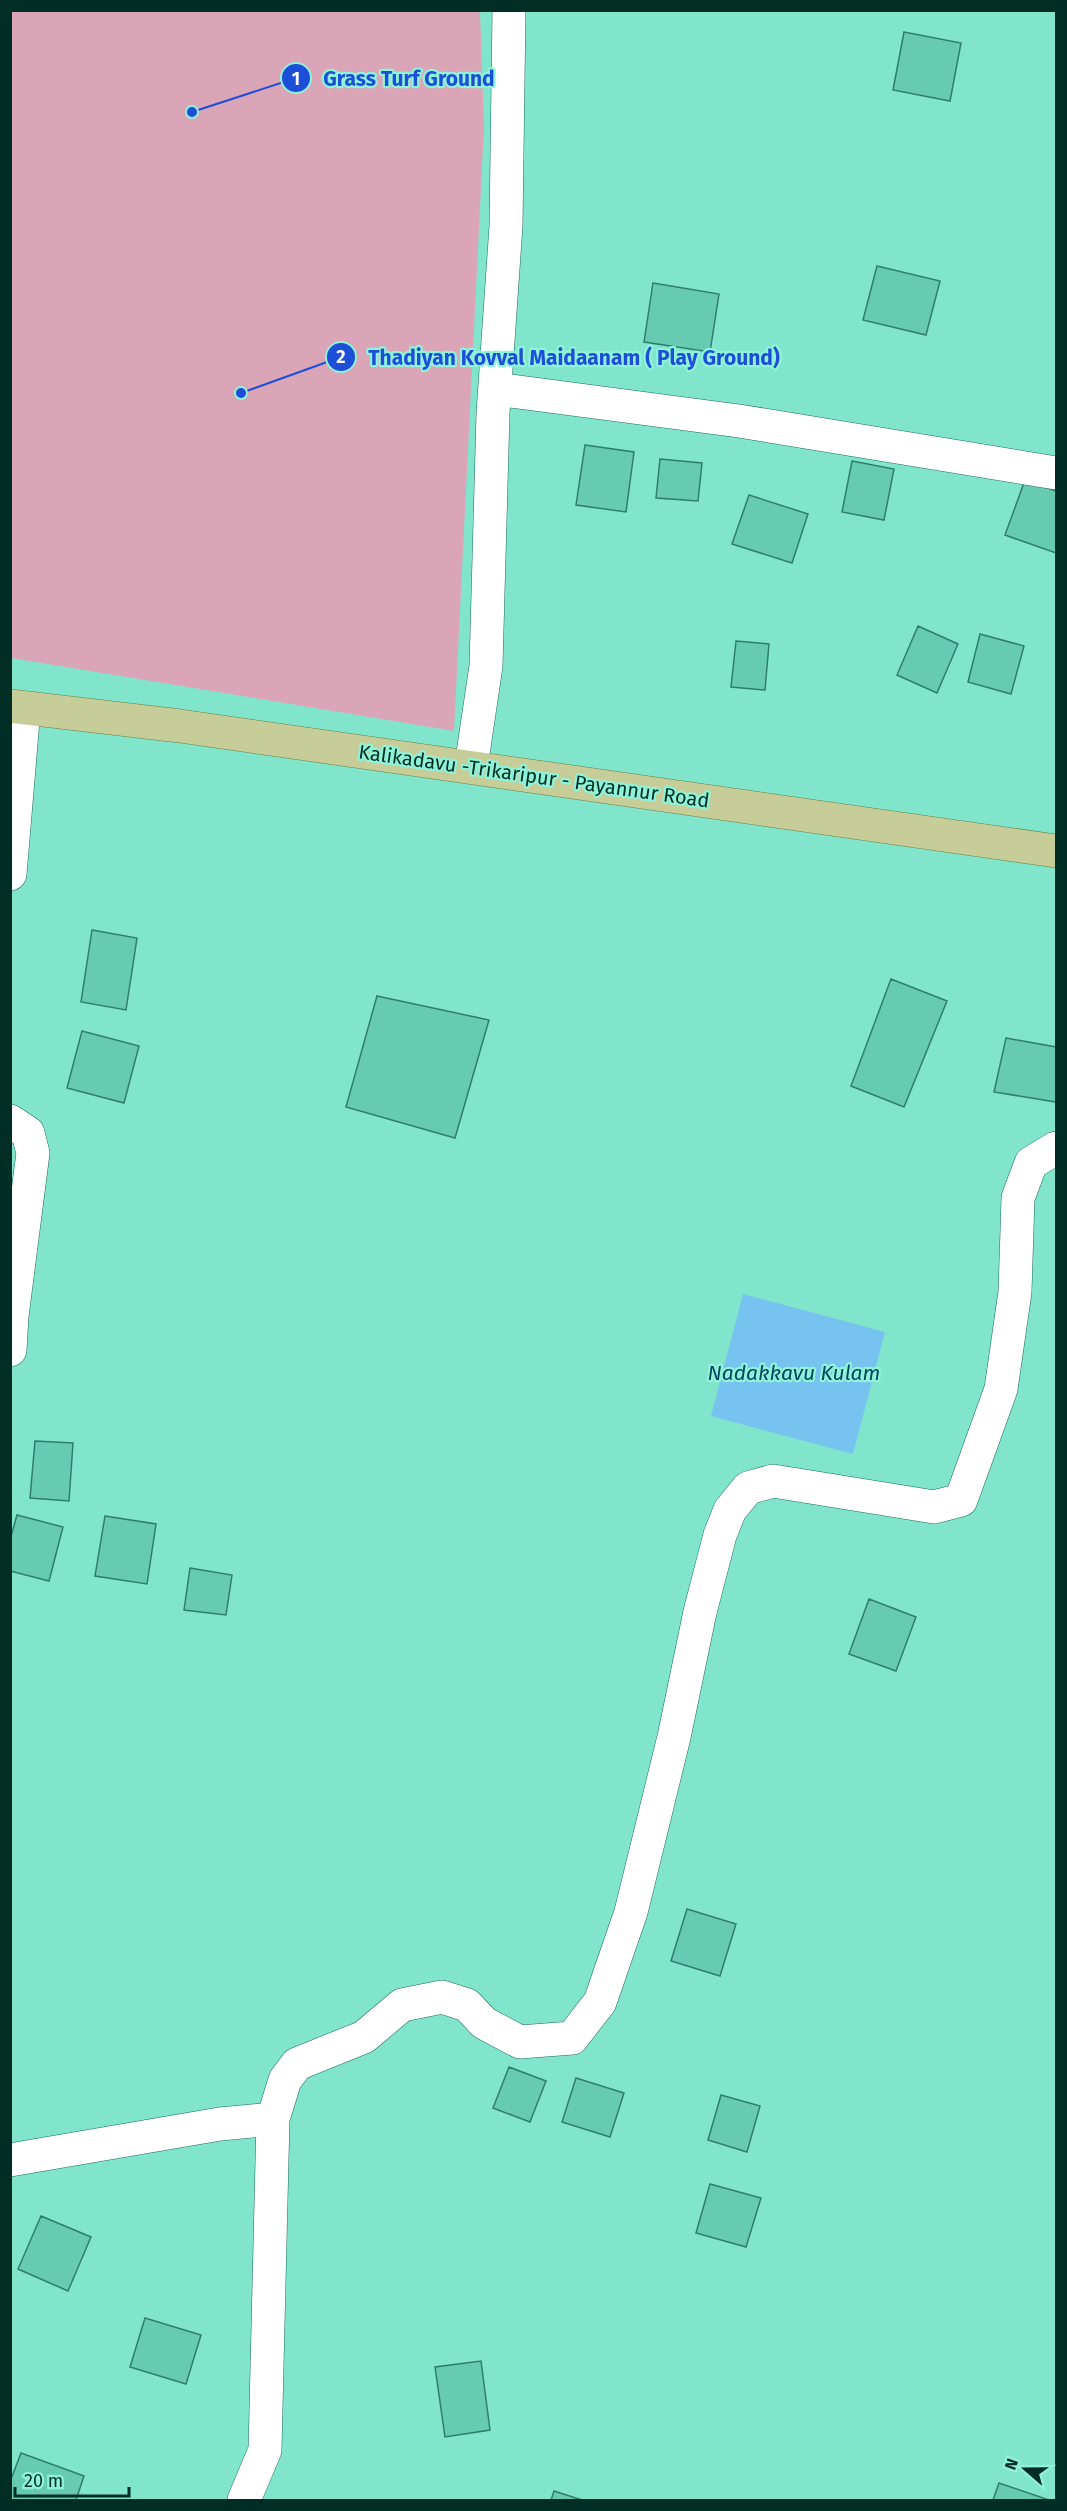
<svg xmlns="http://www.w3.org/2000/svg" width="1067" height="2511" font-family="'Fira Sans',sans-serif">
  <style>
    .green { fill: #dba5b8 }
    .water { fill: #76c3ef }
    .building { fill: #67cbb2; stroke: #2f7e6c; stroke-width: 1.5 }
    .lines { fill: none; stroke-linecap: round; stroke-linejoin: round }
    .minor-casing { stroke: #196c5a; stroke-width: 34 }
    .major-casing { stroke: #698044; stroke-width: 34 }
    .minor { stroke: #fff; stroke-width: 33 }
    .major { stroke: #c7cd99; stroke-width: 33 }
    .labels { text-anchor: middle; stroke-width: 4.5; stroke-linejoin: round; paint-order: stroke }
    .street-label { font-size: 20px; fill: #002d24; stroke: #8ef3d9 }
    .water-label { font-size: 21px; font-style: italic; fill: #014461; stroke: #8ef3d9 }
    .leader { fill: none; stroke: #1d4ed8; stroke-width: 2 }
    .callout-dot { fill: #1d4ed8; stroke: #8ef3d9; stroke-width: 2 }
    .mark-label { font-size: 18px; text-anchor: middle; font-weight: bold; fill: #fff }
    .callout-label { font-size: 21px; text-anchor: middle; font-weight: bold; fill: #1d4ed8; stroke: #8ef3d9; stroke-width: 4.5; stroke-linejoin: round; paint-order: stroke }
  </style>
  <rect width="100%" height="100%" fill="#81e5cc"/>
  <!-- green -->
  <path class="green" d="M10 11H480L484 128 454 731 11 658Z"/>
  <!-- water -->
  <path class="water" d="M743 1294 885 1332 853 1454 711 1416Z"/>
  <!-- building -->
  <path class="building" d="M904 32 961 43 950 101 893 90Z
    M877 266 940 281 926 335 863 320Z
    M653 283 719 294 710 352 644 342Z
    M585 445 634 452 626 512 576 505Z
    M660 459 702 463 698 501 656 498Z
    M852 461 894 469 884 520 842 512Z
    M1025 480 1056 491V553L1005 535Z
    M749 495 808 514 792 563 732 544Z
    M918 626 958 644 937 693 897 675Z
    M980 634 1024 646 1011 694 968 682Z
    M736 641 769 644 765 690 731 687Z
    M92 930 137 938 126 1010 81 1002Z
    M891 979 947 1001 904 1107 851 1086Z
    M377 996 489 1020 455 1138 346 1107Z
    M82 1031 139 1046 124 1103 67 1088Z
    M1006 1038 1056 1047V1102L994 1092Z
    M35 1441 73 1443 69 1501 30 1498Z
    M17 1515 63 1527 49 1581 10 1571V1540Z
    M105 1516 156 1524 147 1584 95 1576Z
    M190 1568 232 1575 226 1615 184 1610Z
    M869 1599 916 1617 896 1671 849 1654Z
    M687 1909 736 1924 720 1976 671 1961Z
    M509 2067 546 2081 530 2122 493 2108Z
    M576 2078 624 2093 610 2137 562 2122Z
    M721 2095 760 2106 747 2152 708 2140Z
    M710 2184 761 2198 746 2247 696 2233Z
    M41 2216 91 2237 68 2291 18 2269Z
    M145 2318 201 2335 186 2384 130 2367Z
    M481 2361 490 2430 445 2437 435 2367Z
    M21 2453 84 2476 76 2500H10V2482Z
    M999 2483 1049 2500H993Z
    M554 2491 582 2500H551Z"/>
  <g class="lines">
    <!-- minor casing -->
    <g class="minor-casing">
      <path id="minor" d="M495 389 739 421 1056 473
        M471 767 486 666 493 413 506 226 509 10
        M10 874 24 708
        M10 1121 28 1133 33 1153 12 1316 10 1350
        M10 2160 220 2124 273 2119
        M244 2500 265 2450 273 2119 285 2080 297 2064 364 2037 402 2005 442 1997 467 2005 484 2023 520 2042 572 2038 600 2002 631 1912 674 1737 700 1612 720 1535 730 1510 748 1488 773 1481 934 1507 961 1500 1001 1389 1015 1292 1018 1198 1031 1163 1056 1148"/>
    </g>
    <!-- major casing -->
    <g class="major-casing">
      <path id="major" d="M10 706 180 726 1056 851"/>
    </g>
    <!-- minor -->
    <use href="#minor" class="minor"/>
    <!-- major -->
    <use href="#major" class="major"/>
  </g>
  <g class="labels">
    <!-- street labels -->
    <g class="street-label">
      <text transform="translate(534 776) rotate(8)" y="7">Kalikadavu -Trikaripur - Payannur Road</text>
    </g>
    <!-- water labels -->
    <g class="water-label">
      <text x="794" y="1380">Nadakkavu Kulam</text>
    </g>
  </g>
  <!-- callouts -->
  <path class="leader" d="M192 112L296 78M241 393L341 357"/>
  <g class="callout-dot">
    <circle cx="192" cy="112" r="6"/>
    <circle cx="241" cy="393" r="6"/>
    <circle cx="296" cy="78" r="15"/>
    <circle cx="341" cy="357" r="15"/>
  </g>
  <g class="mark-label">
    <text x="296" y="85">1</text>
    <text x="341" y="363">2</text>
  </g>
  <g class="callout-label">
    <text x="409" y="86">Grass Turf Ground</text>
    <text x="574" y="365">Thadiyan Kovval Maidaanam ( Play Ground)</text>
  </g>
  <!-- border -->
  <rect width="1067" height="2511" fill="none" stroke="#002d24" stroke-width="24"/>
  <!-- north arrow -->
  <g transform="translate(1025 2469) rotate(290)" stroke="#8ef3d9" stroke-width="4.5" paint-order="stroke">
  <path d="M0-4.5L10 22L0 15L-10 22Z" fill="#002d24"/>
  <text y="-9" font-size="16" font-weight="bold" text-anchor="middle" fill="#002d24">N</text>
  </g>
  <!-- scale -->
  <path d="M15 2487v9h114v-9" fill="none" stroke="#002d24" stroke-width="3"/>
  <text x="24" y="2487" font-size="18" fill="#002d24" stroke="#8ef3d9" stroke-width="4.5" paint-order="stroke">20 m</text>
</svg>
